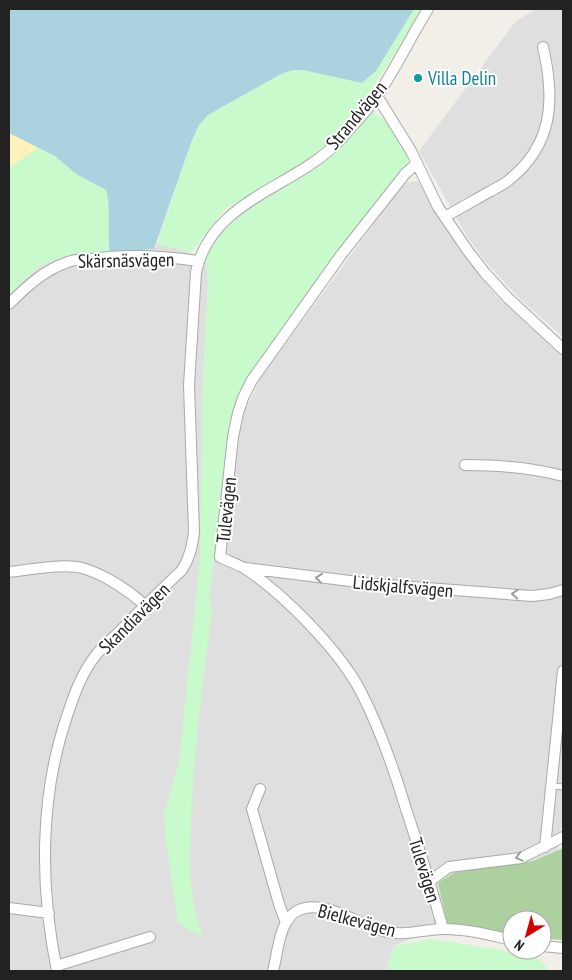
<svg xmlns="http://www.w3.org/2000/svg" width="572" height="980" font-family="'PT Sans Narrow',sans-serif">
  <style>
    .residential { fill: #e0dfdf }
    .forest { fill: #add19e }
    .sand { fill: #fff1ba }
    .park { fill: #c8facc }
    .water { fill: #aad3df }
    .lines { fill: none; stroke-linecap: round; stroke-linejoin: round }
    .service-casing { stroke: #a9a9a9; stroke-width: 7 }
    .minor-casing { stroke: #a9a9a9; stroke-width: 12 }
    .service { stroke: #fff; stroke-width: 5 }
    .minor { stroke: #fff; stroke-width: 10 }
    .oneway { stroke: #9c9c9c }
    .culture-dot { fill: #0f9aa8; stroke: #fff; stroke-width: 2 }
    .labels { text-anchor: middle; stroke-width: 4; stroke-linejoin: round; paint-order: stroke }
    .culture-label { font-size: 19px; fill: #0d838f; stroke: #fff; text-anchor: start }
    .street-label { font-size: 19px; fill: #222; stroke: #fff }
  </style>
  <rect width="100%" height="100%" fill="#f2efe9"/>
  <!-- residential -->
  <path class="residential" d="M536 9H563V337L520 299 484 260 467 236 419 151 515 22Z
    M418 181 460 250 496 295 563 358V813L558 850 533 861 505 865 438 883 447 923 394 946 386 971H9V295L39 266 76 253H110L154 249 157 244 185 250 206 262 208 283 202 406 247 407 261 377 404 183Z"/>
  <!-- forest -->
  <path class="forest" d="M563 848V940L542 939V920H512V934L447 923 438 883 459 870 533 861Z"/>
  <!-- sand -->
  <path class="sand" d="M9 133 39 147 9 168Z"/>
  <!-- park -->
  <path class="park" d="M414 9H423L364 101 342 129 320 150 295 168 225 209 190 254 185 250 157 244 192 140 199 125 208 115 281 74 293 70H303L362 83 376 71Z
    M373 112 389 122 408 158 407 166 260 362 228 451 209 600 212 612C203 681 194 748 191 818 190 857 187 901 204 938L178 923 166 842 164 814 179 762 200 557 202 406 208 283 206 262 209 250 214 240 244 211 325 159 366 117Z
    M39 147 55 156 76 174 106 190C112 211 106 232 110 253H76L39 266 9 295V168Z
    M432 939 501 950 541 960 549 971H386L394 946Z"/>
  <!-- water -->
  <path class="water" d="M9 9H414L376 71 362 83 303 70H293L281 74 208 115 199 125 192 140 154 249 110 253C106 232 112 211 106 190L76 174 55 156 9 133Z"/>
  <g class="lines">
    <!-- service casing -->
    <g class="service-casing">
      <path id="service" d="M552 786 563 787"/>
    </g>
    <!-- minor casing -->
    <g class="minor-casing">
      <path id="minor" d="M377 96 411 151 438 207 468 251 485 273 509 299 563 349
        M417 163 405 174 341 255 267 359 252 380 243 398 238 413 233 437 220 557C228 561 237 564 244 568 283 593 340 651 361 692 380 729 394 769 406 809 419 849 432 888 443 929
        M445 217C460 208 475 200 489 192 496 188 503 185 509 180 554 144 555 98 543 47
        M9 304C26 287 44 270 68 262 75 259 83 260 91 259 126 254 163 256 198 261
        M465 465C499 465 530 467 563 476
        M246 568 374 584 532 596 549 594 563 590
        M9 572C28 570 64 563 82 568 104 574 128 590 145 605
        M260 789 252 809 279 904 286 923
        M545 847 563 671
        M430 881 449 867 521 858 563 837
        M9 908 49 913
        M542 946 563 948
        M56 966 150 937
        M57 971C40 888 39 798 67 716 74 695 81 674 96 655 103 646 112 639 120 631 140 610 161 590 182 570 190 557 192 547 194 532L189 385 196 272C212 198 296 188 341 139 353 125 368 110 378 95 396 67 411 37 428 9
        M273 971C278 953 279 918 299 910 325 899 359 925 383 931 403 937 424 929 444 929 467 929 490 935 512 940"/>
    </g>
    <!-- service -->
    <use href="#service" class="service"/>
    <!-- minor -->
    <use href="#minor" class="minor"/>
  </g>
  <!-- one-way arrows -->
  <defs><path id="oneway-chevron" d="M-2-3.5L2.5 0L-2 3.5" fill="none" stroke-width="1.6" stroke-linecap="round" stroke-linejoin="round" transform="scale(1.25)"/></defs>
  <g class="oneway">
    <use href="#oneway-chevron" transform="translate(319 578) rotate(-174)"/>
    <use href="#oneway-chevron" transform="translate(515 594) rotate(-176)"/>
    <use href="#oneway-chevron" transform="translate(519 857) rotate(165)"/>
  </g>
  <!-- markers -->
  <circle class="culture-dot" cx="418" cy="78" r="5"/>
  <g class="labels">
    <!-- culture labels -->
    <g class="culture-label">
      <text x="428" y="85">Villa Delin</text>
    </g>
    <!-- street labels -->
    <g class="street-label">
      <text transform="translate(356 115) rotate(-50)" y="7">Strandvägen</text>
      <text transform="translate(126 260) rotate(-1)" y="7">Skärsnäsvägen</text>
      <text transform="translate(226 510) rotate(-84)" y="7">Tulevägen</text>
      <text transform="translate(403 586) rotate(5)" y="7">Lidskjalfsvägen</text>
      <text transform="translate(134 618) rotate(-45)" y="7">Skandiavägen</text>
      <text transform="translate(425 870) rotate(73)" y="7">Tulevägen</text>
      <text transform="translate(357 920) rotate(15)" y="7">Bielkevägen</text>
    </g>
  </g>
  <!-- border -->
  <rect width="572" height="980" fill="none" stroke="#222222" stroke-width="20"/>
  <!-- north arrow -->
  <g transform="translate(527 935) rotate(217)"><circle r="24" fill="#ffffff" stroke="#a7a7a7"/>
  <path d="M0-4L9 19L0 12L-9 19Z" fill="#d40000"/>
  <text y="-8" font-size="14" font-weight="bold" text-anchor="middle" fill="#222222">N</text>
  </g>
</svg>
